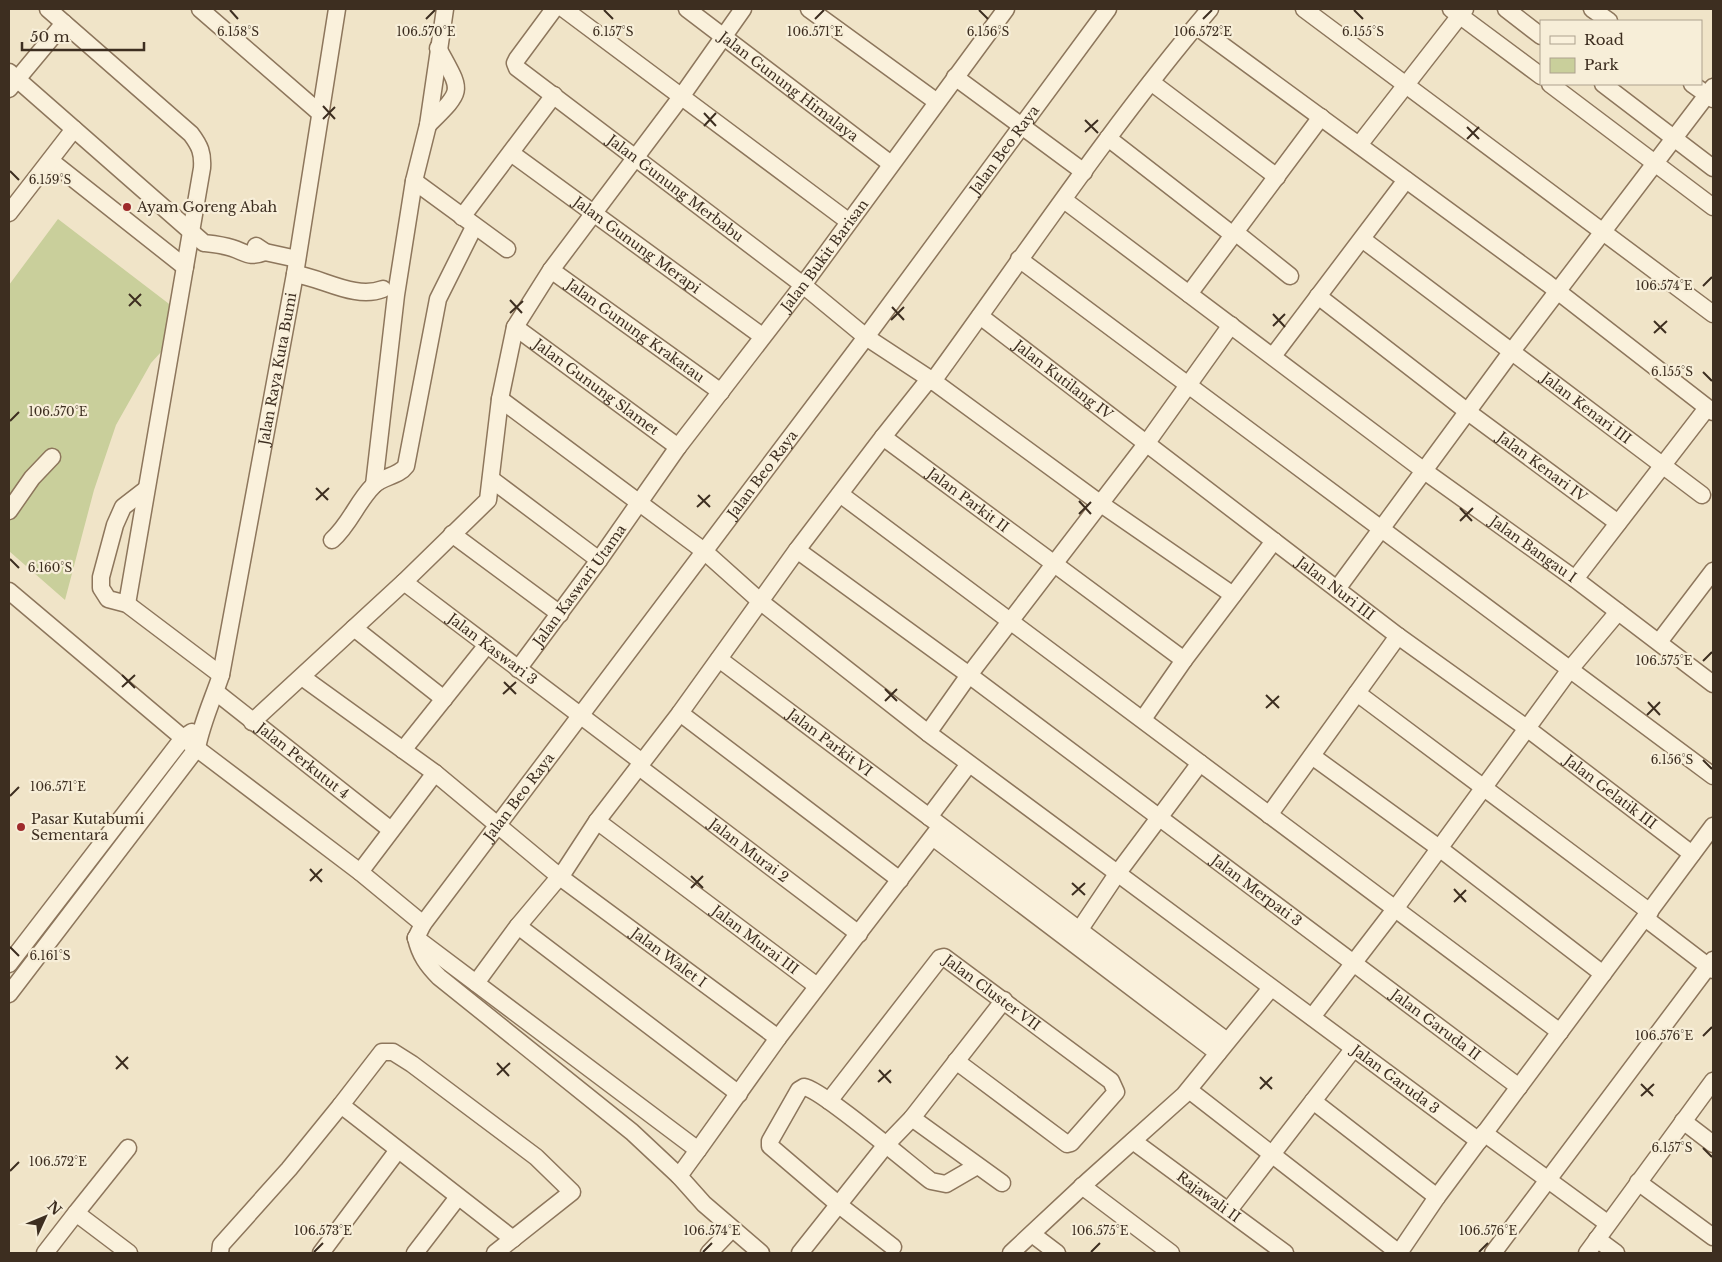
<svg xmlns="http://www.w3.org/2000/svg" width="1722" height="1262" font-family="'Libre Baskerville',serif">
  <style>
    .green { fill: #c9cf9b }
    .lines { fill: none; stroke-linecap: round; stroke-linejoin: round }
    .minor-casing { stroke: #8d765c; stroke-width: 19 }
    .minor { stroke: #faf1dc; stroke-width: 16 }
    .ticks { fill: none; stroke: #3d2e20; stroke-width: 2 }
    .poi-dot { fill: #9e2a2b; stroke: #f7eed8; stroke-width: 2 }
    .labels { text-anchor: middle; stroke-width: 4.5; stroke-linejoin: round; paint-order: stroke }
    .street-label { font-size: 14px; fill: #3d2e20; stroke: #f7eed8 }
    .poi-label { font-size: 14px; fill: #3d2e20; stroke: #f7eed8; text-anchor: start }
    .ticks-label { font-size: 12px; text-anchor: middle; fill: #3d2e20; stroke: #f7eed8; stroke-width: 4.5; stroke-linejoin: round; paint-order: stroke }
  </style>
  <rect width="100%" height="100%" fill="#f0e4c8"/>
  <!-- green -->
  <path class="green" d="M58 219 177 310 171 341 151 363 116 425 94 490 65 600 9 551V285Z"/>
  <g class="lines">
    <!-- minor casing -->
    <g class="minor-casing">
      <g id="minor">
        <path d="M48 9 191 134C200 146 203 153 202 168L127 604"/>
        <path d="M200 9 321 114"/>
        <path id="s1" d="M554 9 517 59 515 63 517 68 803 285 866 337 933 381 1101 504 1233 595"/>
        <path d="M564 9 848 221"/>
        <path id="s2" d="M687 9 891 164"/>
        <path d="M809 9 937 102"/>
        <path d="M1304 9 1713 314"/>
        <path d="M1451 9 1541 76"/>
        <path d="M1506 9 1541 36"/>
        <path d="M1592 9 1609 21"/>
        <path d="M1196 26 1547 283 1713 412"/>
        <path d="M9 72 204 243C213 244 223 245 232 248 247 253 249 258 265 252"/>
        <path d="M955 77 1084 172"/>
        <path d="M1151 82 1277 177"/>
        <path d="M1550 84 1713 207"/>
        <path d="M1603 84 1713 168"/>
        <path d="M1692 84 1713 99"/>
        <path d="M9 89 64 23"/>
        <path d="M428 125C465 88 462 93 438 48"/>
        <path d="M1108 138 1233 235"/>
        <path d="M1359 145 1465 9"/>
        <path id="s3" d="M511 153 762 336"/>
        <path d="M51 161 185 267"/>
        <path d="M414 181 507 249"/>
        <path id="s4" d="M1064 200 1423 470 1575 579 1713 684"/>
        <path d="M9 213 74 129"/>
        <path d="M462 217 554 95"/>
        <path d="M1235 232 1290 276"/>
        <path id="s5" d="M1362 239 1702 495"/>
        <path d="M256 246 265 252 297 259"/>
        <path d="M1019 259 1713 776"/>
        <path id="s6" d="M551 270 721 392"/>
        <path d="M295 274C323 278 355 300 383 289"/>
        <path d="M1189 294 1321 117"/>
        <path id="s7" d="M1318 296 1468 412 1618 523"/>
        <path id="s8" d="M980 316 1398 636 1528 729 1692 854"/>
        <path id="s9" d="M515 327 678 447"/>
        <path d="M1273 356 1406 180"/>
        <path id="s10" d="M500 399 704 551 761 602 928 733 1479 1141"/>
        <path id="s11" d="M883 437 1184 660"/>
        <path d="M491 479 599 560"/>
        <path d="M374 485 396 295 414 181 428 125 445 9"/>
        <path d="M145 490 123 507 115 525 101 577V588L108 599 127 604 221 675"/>
        <path d="M840 494 1560 1032"/>
        <path d="M9 511 32 478 52 457"/>
        <path d="M452 534 560 614"/>
        <path d="M332 540C350 524 357 502 373 486 382 476 398 477 406 466L438 299 474 227"/>
        <path id="s12" d="M797 550 969 675 1519 1087"/>
        <path d="M1575 579 1707 408"/>
        <path id="s13" d="M404 582 642 762"/>
        <path d="M1337 589 1512 351 1713 87"/>
        <path d="M9 591 183 738 360 872 423 924"/>
        <path d="M354 628 444 699"/>
        <path d="M1659 642 1713 571"/>
        <path id="s14" d="M719 659 1227 1041"/>
        <path id="s15" d="M518 669 599 560 678 447 803 285 1006 9"/>
        <path id="s16" d="M302 677 435 773 560 877 778 1038"/>
        <path id="s17" d="M216 692 391 830"/>
        <path d="M1357 693 1650 912"/>
        <path d="M680 713 900 880"/>
        <path d="M1143 719 1184 660 1274 541"/>
        <path d="M252 722 404 582 488 500 500 399 515 327 551 270 681 97 743 9"/>
        <path d="M928 733 969 675 1146 444 1231 325"/>
        <path d="M403 750 487 645"/>
        <path d="M1312 756 1439 848 1603 974"/>
        <path id="s18" d="M639 767 859 934"/>
        <path d="M1269 815 1398 636"/>
        <path d="M929 817 969 764"/>
        <path id="s19" d="M597 821 817 986"/>
        <path d="M934 838 1218 1053"/>
        <path d="M360 872 435 773"/>
        <path d="M1645 918 1713 970"/>
        <path d="M518 926 739 1094"/>
        <path id="s20" d="M416 938 423 924 866 337 1108 9"/>
        <path d="M416 938 698 1150 778 1038 940 827"/>
        <path d="M416 938C420 955 427 965 439 977L632 1132 679 1176 704 1204 761 1253"/>
        <path d="M1074 938 1117 874 1200 763"/>
        <path d="M9 964 183 738 192 732"/>
        <path d="M476 983 518 926 565 870 597 821 680 713 797 550 883 437 926 383 933 381C1024 256 1110 127 1210 9"/>
        <path id="s21" d="M9 994 197 748C202 722 213 699 221 675L295 274 337 9"/>
        <path d="M1312 1017 1395 909 1571 668 1618 612"/>
        <path d="M1189 1090 1399 1253"/>
        <path id="s22" d="M829 1101 940 958 944 957 1111 1081 1116 1092 1071 1143 1067 1144 956 1061"/>
        <path d="M1313 1101 1437 1197"/>
        <path d="M341 1105 382 1052H393L412 1064 536 1157 572 1192 495 1253"/>
        <path d="M912 1118 1002 1183"/>
        <path d="M1683 1121 1713 1144"/>
        <path d="M1484 1133 1607 1223"/>
        <path id="s23" d="M1133 1141 1285 1253"/>
        <path d="M679 1176 698 1150"/>
        <path d="M1638 1182 1713 1237"/>
        <path d="M1082 1186 1171 1253"/>
        <path d="M1229 1210 1354 1048"/>
        <path d="M76 1213 128 1148"/>
        <path d="M1032 1234 1057 1253"/>
        <path d="M1597 1239 1616 1253"/>
        <path d="M893 1247 839 1205 770 1146V1141L799 1090 804 1087C821 1089 910 1165 931 1181L946 1184 977 1166"/>
        <path d="M45 1253 76 1213 129 1253"/>
        <path d="M220 1253 221 1245 289 1169 341 1105 513 1239"/>
        <path d="M321 1253 398 1150"/>
        <path d="M415 1253 458 1197"/>
        <path d="M709 1253 732 1229"/>
        <path d="M800 1253 885 1146 912 1118 1004 1000"/>
        <path d="M1011 1253 1088 1181 1184 1095 1271 988"/>
        <path d="M1399 1253 1437 1197 1713 826"/>
        <path d="M1493 1253 1713 960"/>
        <path d="M1587 1253 1713 1081"/>
      </g>
    </g>
    <!-- minor -->
    <use href="#minor" class="minor"/>
  </g>
  <!-- ticks -->
  <path class="ticks" d="M230 10 238 19M604 10 613 19M979 10 988 19M1354 10 1363 19M426 19 435 10M815 19 824 10M1203 19 1212 10M323 106 335 119M704 113 716 126M323 119 335 107M1085 120 1098 133M704 126 716 113M1467 127 1479 139M1085 132 1098 120M1467 139 1479 127M10 171 19 180M1703 286 1712 277M129 294 141 306M510 300 522 313M129 306 141 294M892 307 904 320M510 313 523 301M1273 314 1285 327M891 320 904 307M1654 321 1666 333M1273 326 1285 314M1654 333 1667 321M1703 372 1712 381M10 421 19 412M316 488 328 500M698 495 710 507M316 500 329 488M1079 501 1091 514M697 507 710 495M1460 508 1472 521M1079 514 1091 502M1460 521 1473 508M10 559 19 568M1703 661 1712 652M122 675 135 688M504 682 516 694M122 687 135 675M885 689 897 701M503 694 516 682M1266 695 1279 708M885 701 897 689M1648 702 1660 715M1266 708 1279 696M1647 715 1660 702M1703 760 1712 769M10 796 19 787M310 869 322 882M691 876 703 888M310 881 322 869M1072 883 1085 895M691 888 703 876M1454 889 1466 902M1072 895 1085 883M1454 902 1466 890M10 947 19 956M1703 1036 1712 1027M116 1056 128 1069M497 1063 509 1076M116 1069 128 1057M879 1070 891 1083M497 1075 510 1063M1260 1077 1272 1089M878 1082 891 1070M1641 1084 1653 1096M1260 1089 1272 1077M1641 1096 1654 1084M1703 1148 1712 1157M10 1171 19 1162M314 1252 323 1243M703 1252 712 1243M1091 1252 1100 1243M1479 1252 1488 1243"/>
  <!-- markers -->
  <g class="poi-dot">
    <circle cx="127" cy="207" r="5"/>
    <circle cx="21" cy="827" r="5"/>
  </g>
  <g class="labels">
    <!-- street labels -->
    <g class="street-label">
      <text dy="5" stroke="none"><textPath href="#s2" startOffset="128">Jalan Gunung Himalaya</textPath></text>
      <text dy="5" stroke="none"><textPath href="#s20" startOffset="984">Jalan Beo Raya</textPath></text>
      <text dy="5" stroke="none"><textPath href="#s1" startOffset="271">Jalan Gunung Merbabu</textPath></text>
      <text dy="5" stroke="none"><textPath href="#s3" startOffset="156">Jalan Gunung Merapi</textPath></text>
      <text dy="5" stroke="none"><textPath href="#s15" startOffset="515">Jalan Bukit Barisan</textPath></text>
      <text dy="5" stroke="none"><textPath href="#s6" startOffset="104">Jalan Gunung Krakatau</textPath></text>
      <text dy="5" stroke="none"><textPath href="#s21" startOffset="698">Jalan Raya Kuta Bumi</textPath></text>
      <text dy="5" stroke="none"><textPath href="#s8" startOffset="105">Jalan Kutilang IV</textPath></text>
      <text dy="5" stroke="none"><textPath href="#s9" startOffset="101">Jalan Gunung Slamet</textPath></text>
      <text dy="5" stroke="none"><textPath href="#s5" startOffset="281">Jalan Kenari III</textPath></text>
      <text dy="5" stroke="none"><textPath href="#s7" startOffset="282">Jalan Kenari IV</textPath></text>
      <text dy="5" stroke="none"><textPath href="#s20" startOffset="579">Jalan Beo Raya</textPath></text>
      <text dy="5" stroke="none"><textPath href="#s11" startOffset="106">Jalan Parkit II</textPath></text>
      <text dy="5" stroke="none"><textPath href="#s4" startOffset="585">Jalan Bangau I</textPath></text>
      <text dy="5" stroke="none"><textPath href="#s15" startOffset="104">Jalan Kaswari Utama</textPath></text>
      <text dy="5" stroke="none"><textPath href="#s8" startOffset="448">Jalan Nuri III</textPath></text>
      <text dy="5" stroke="none"><textPath href="#s13" startOffset="111">Jalan Kaswari 3</textPath></text>
      <text dy="5" stroke="none"><textPath href="#s14" startOffset="139">Jalan Parkit VI</textPath></text>
      <text dy="5" stroke="none"><textPath href="#s17" startOffset="111">Jalan Perkutut 4</textPath></text>
      <text dy="5" stroke="none"><textPath href="#s8" startOffset="790">Jalan Gelatik III</textPath></text>
      <text dy="5" stroke="none"><textPath href="#s20" startOffset="175">Jalan Beo Raya</textPath></text>
      <text dy="5" stroke="none"><textPath href="#s18" startOffset="138">Jalan Murai 2</textPath></text>
      <text dy="5" stroke="none"><textPath href="#s12" startOffset="572">Jalan Merpati 3</textPath></text>
      <text dy="5" stroke="none"><textPath href="#s19" startOffset="198">Jalan Murai III</textPath></text>
      <text dy="5" stroke="none"><textPath href="#s16" startOffset="462">Jalan Walet I</textPath></text>
      <text dy="5" stroke="none"><textPath href="#s22" startOffset="245">Jalan Cluster VII</textPath></text>
      <text dy="5" stroke="none"><textPath href="#s12" startOffset="796">Jalan Garuda II</textPath></text>
      <text dy="5" stroke="none"><textPath href="#s10" startOffset="1125">Jalan Garuda 3</textPath></text>
      <text dy="5" stroke="none"><textPath href="#s23" startOffset="94">Rajawali II</textPath></text>
    </g>
    <!-- poi labels -->
    <g class="poi-label">
      <text x="137" y="212">Ayam Goreng Abah</text>
      <text x="31" y="824">Pasar Kutabumi<tspan x="31" dy="16">Sementara</tspan></text>
    </g>
  </g>
  <g class="ticks-label">
    <text x="426" y="36">106.570°E</text>
    <text x="815" y="36">106.571°E</text>
    <text x="1203" y="36">106.572°E</text>
    <text x="238" y="36">6.158°S</text>
    <text x="613" y="36">6.157°S</text>
    <text x="988" y="36">6.156°S</text>
    <text x="1363" y="36">6.155°S</text>
    <text x="50" y="184">6.159°S</text>
    <text x="1664" y="290">106.574°E</text>
    <text x="1672" y="376">6.155°S</text>
    <text x="58" y="416">106.570°E</text>
    <text x="50" y="572">6.160°S</text>
    <text x="1664" y="665">106.575°E</text>
    <text x="1672" y="764">6.156°S</text>
    <text x="58" y="791">106.571°E</text>
    <text x="50" y="960">6.161°S</text>
    <text x="1664" y="1040">106.576°E</text>
    <text x="1672" y="1152">6.157°S</text>
    <text x="58" y="1166">106.572°E</text>
    <text x="323" y="1235">106.573°E</text>
    <text x="712" y="1235">106.574°E</text>
    <text x="1100" y="1235">106.575°E</text>
    <text x="1488" y="1235">106.576°E</text>
  </g>
  <!-- border -->
  <rect width="1722" height="1262" fill="none" stroke="#3d2e20" stroke-width="20"/>
  <!-- legend -->
  <rect x="1540" y="20" width="162" height="65" fill="#f7eed8" stroke="#ada18e"/>
  <rect x="1550" y="36" width="25" height="8" fill="#faf1dc" stroke="#ada18e"/>
  <text x="1584" y="45" font-size="15" fill="#3d2e20">Road</text>
  <rect x="1550" y="58" width="25" height="15" fill="#c9cf9b" stroke="#ada18e"/>
  <text x="1584" y="70" font-size="15" fill="#3d2e20">Park</text>
  <!-- north arrow -->
  <g transform="translate(45 1217) rotate(46)" stroke="#f7eed8" stroke-width="4" paint-order="stroke">
  <path d="M0-4L9 19L0 12L-9 19Z" fill="#3d2e20"/>
  <text y="-8" font-size="14" font-weight="bold" text-anchor="middle" fill="#3d2e20">N</text>
  </g>
  <!-- scale -->
  <path d="M22 42v8h122v-8" fill="none" stroke="#3d2e20" stroke-width="2.5"/>
  <text x="30" y="42" font-size="15" fill="#3d2e20" stroke="#f7eed8" stroke-width="4" paint-order="stroke">50 m</text>
</svg>
